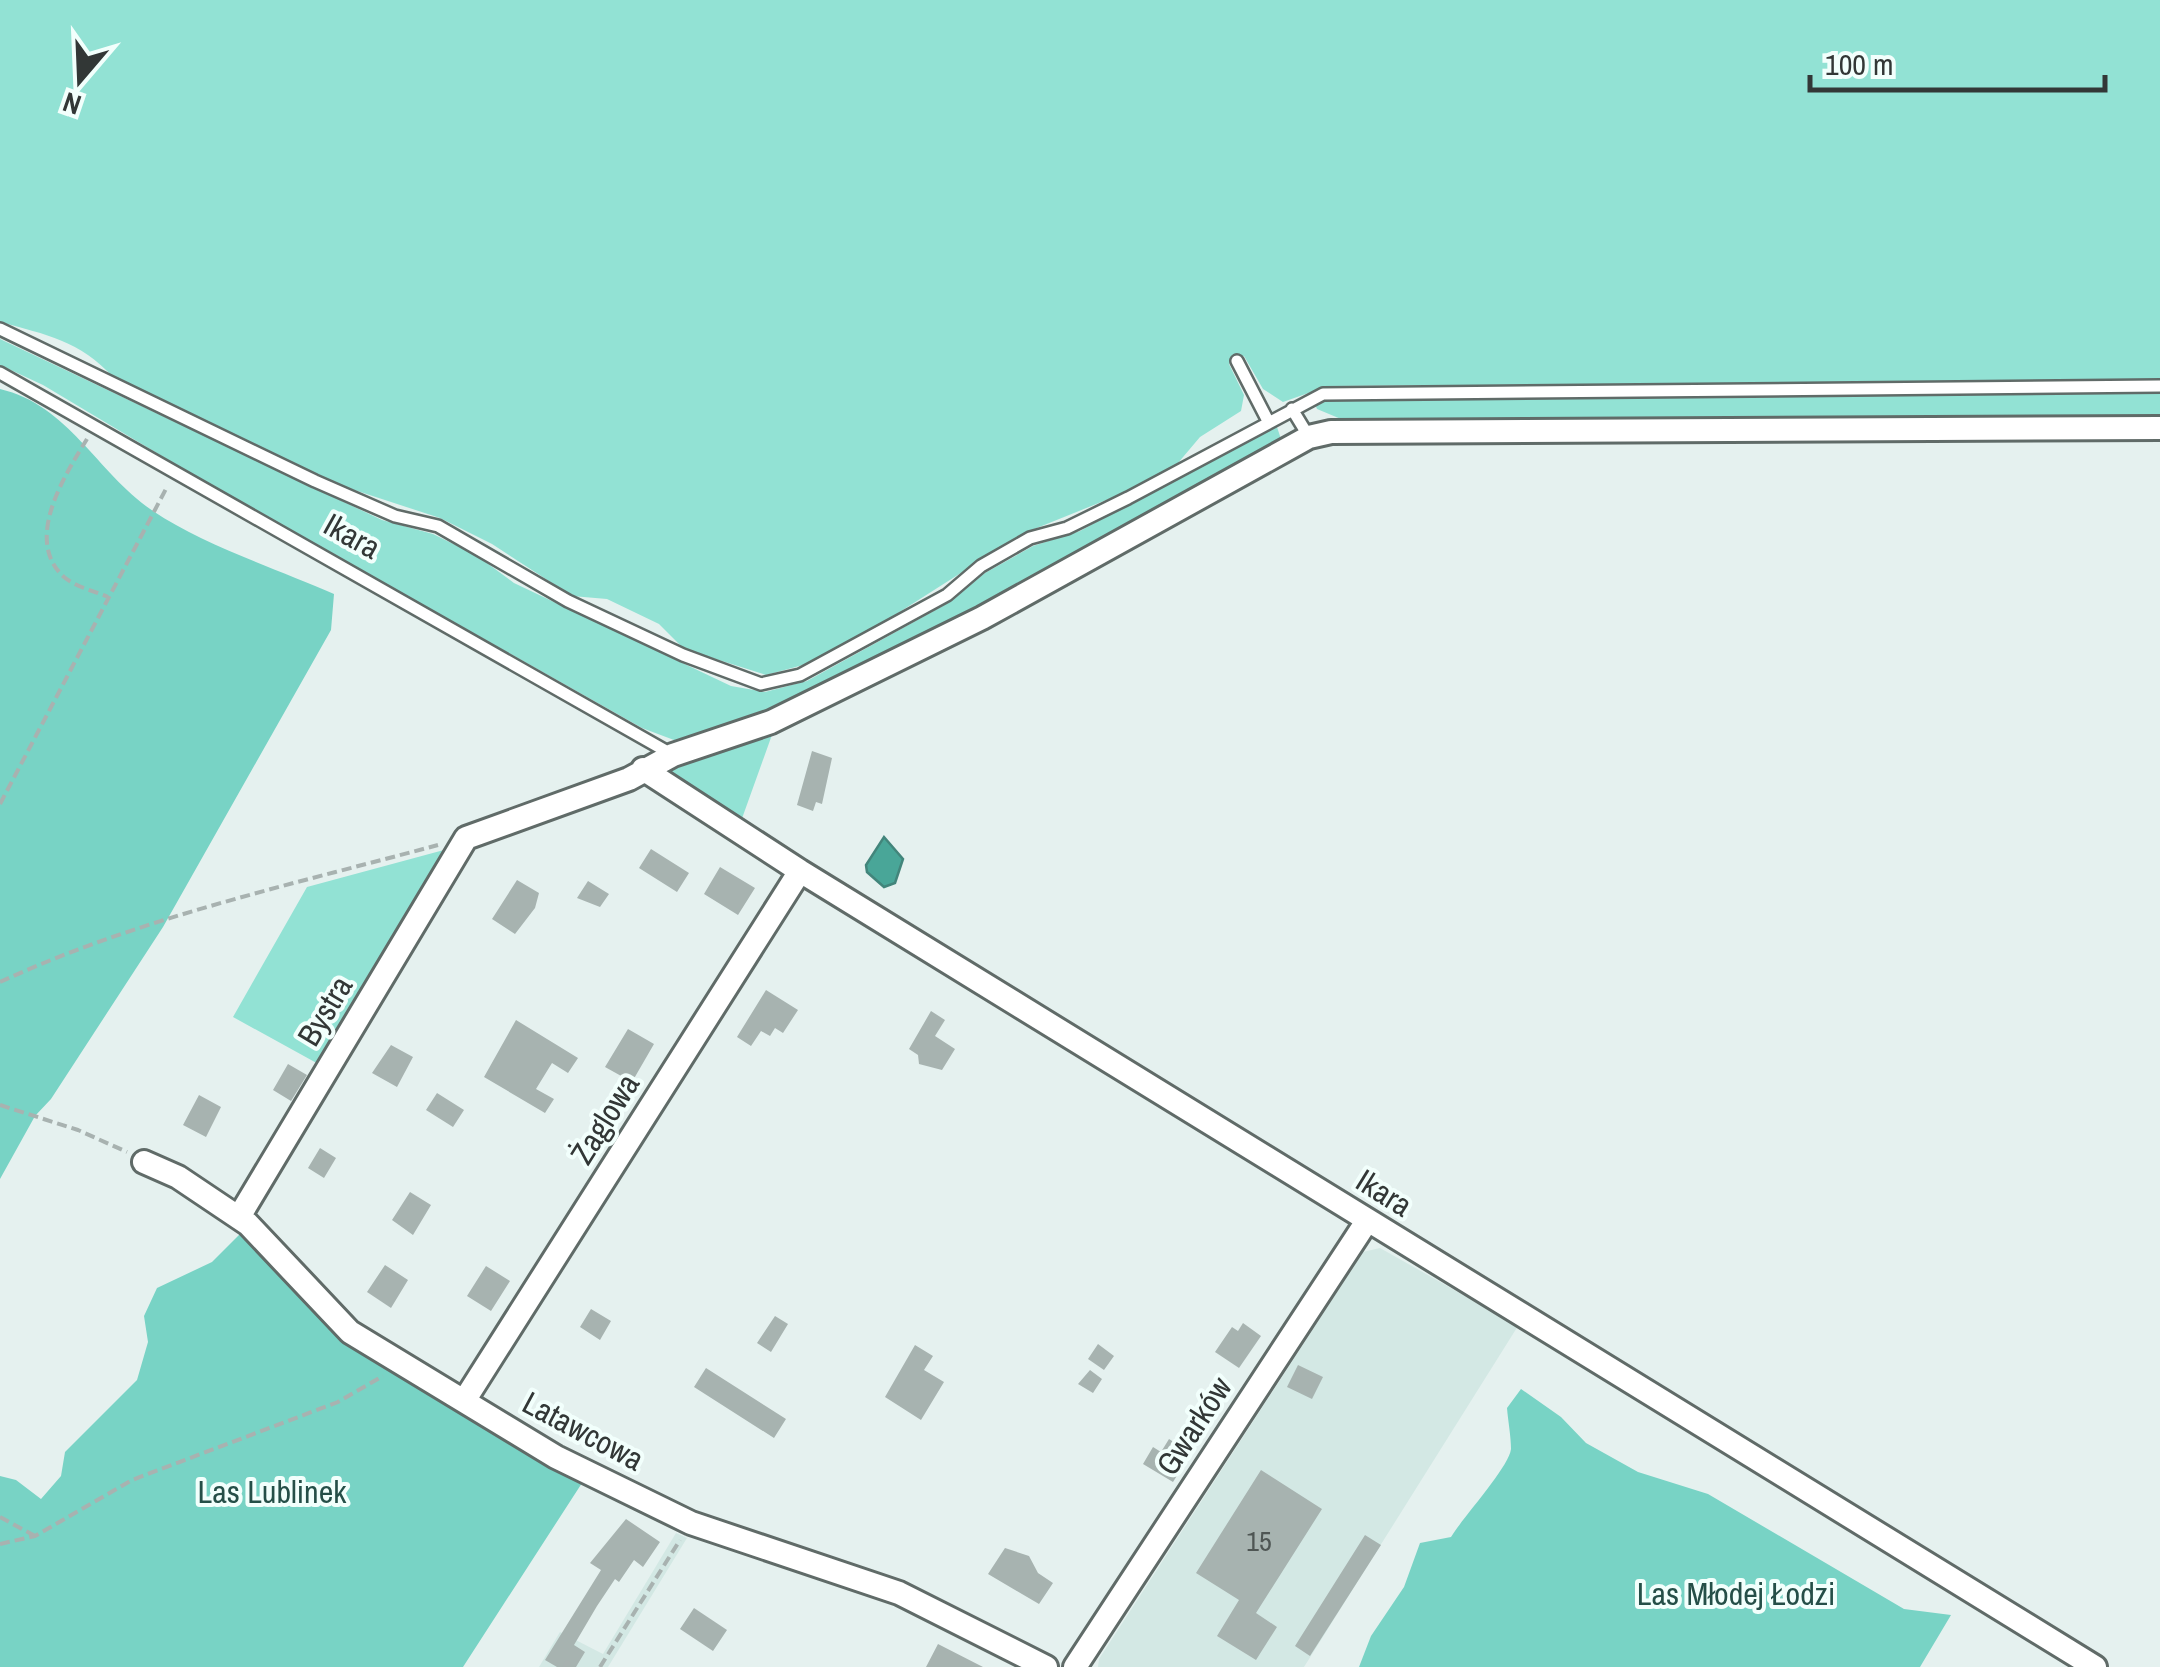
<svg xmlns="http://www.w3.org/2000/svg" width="2160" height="1667" font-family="'Archivo Narrow',sans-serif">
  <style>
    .built { fill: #d3e8e4 }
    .green { fill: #92e2d4 }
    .forest { fill: #78d3c5 }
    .water { fill: #49a698; stroke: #42857b; stroke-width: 2.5 }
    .building { fill: #a7b3b0 }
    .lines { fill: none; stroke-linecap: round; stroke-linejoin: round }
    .lane-casing { stroke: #606b68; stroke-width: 16 }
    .street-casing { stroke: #606b68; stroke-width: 28 }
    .path { stroke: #a8b2b0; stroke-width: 4; stroke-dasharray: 10 5; stroke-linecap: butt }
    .lane { stroke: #fff; stroke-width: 11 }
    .street { stroke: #fff; stroke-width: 22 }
    .labels { text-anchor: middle; stroke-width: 8; stroke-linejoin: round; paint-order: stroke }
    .number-label { font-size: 28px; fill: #4f5654 }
    .street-label { font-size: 32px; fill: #323736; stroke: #f2fffc }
    .park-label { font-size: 32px; fill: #254f48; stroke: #f2fffc }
  </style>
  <rect width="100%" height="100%" fill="#e5f1ef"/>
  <!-- built -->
  <path class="built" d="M1380 1248 1518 1326 1304 1667H1098L1099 1659 1363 1252Z
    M676 1533 687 1538 608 1667H539L560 1632 603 1654Z"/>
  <!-- green -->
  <path class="green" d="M0 0H2160V381L1328 386 1283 402 1263 389 1244 356 1229 364 1244 395 1241 411 1200 437 1178 463 1126 492 1022 534 851 643 803 665 766 675 684 649 659 624 607 599 572 596 492 544 440 518 339 485 114 378C79 340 47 335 0 322Z
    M0 339 382 520 433 534 476 555 514 583 731 686 765 692 807 681 950 602 985 573 1033 546 1080 531 1262 431 1277 427 1282 442 979 613 772 714 691 739 674 740 642 728 212 486 43 385 0 365Z
    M2160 392V419L1353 424 1317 409 1315 404 1331 398Z
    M773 732 740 824 662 773 664 766Z
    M455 847 322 1066 233 1017 307 887Z"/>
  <!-- forest -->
  <path class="forest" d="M0 389C69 405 97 473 153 511 203 545 278 569 334 594L331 630 163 927 51 1099 35 1116 0 1179Z
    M242 1232 413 1381 582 1483 463 1667H0V1476L16 1480 41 1499 61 1476 65 1452 137 1380 148 1342 144 1316 157 1288 212 1262Z
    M1521 1389 1561 1417 1586 1443 1638 1472 1708 1494 1904 1609 1951 1615 1920 1667H1359L1371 1636 1404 1587 1420 1543 1451 1537C1464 1516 1509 1467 1511 1449 1511 1436 1508 1421 1507 1408Z"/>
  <!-- water -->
  <path class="water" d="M884 837 903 859 895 883 884 887 867 872 866 865Z"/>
  <!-- building -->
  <path class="building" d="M812 751 832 758 822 804 816 802 813 811 797 805Z
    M651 849 689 873 677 892 639 868Z
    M720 867 755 888 738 915 704 894Z
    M517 880 539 893 535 908 515 934 492 919Z
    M588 881 609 894 600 907 577 898Z
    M766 990 798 1010 783 1033 775 1028 770 1036 761 1031 751 1046 737 1037Z
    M931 1011 945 1020 935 1036 955 1049 942 1070 919 1064 918 1055 909 1049Z
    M516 1020 578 1058 568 1073 552 1063 536 1089 554 1099 545 1113 484 1077Z
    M628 1029 654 1044 632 1082 605 1067Z
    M391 1045 413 1057 397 1087 372 1073Z
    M288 1064 307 1075 291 1101 273 1090Z
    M437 1093 464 1110 453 1127 426 1110Z
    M199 1095 221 1107 206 1137 183 1125Z
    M320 1148 336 1158 324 1178 308 1168Z
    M410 1192 431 1205 413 1235 392 1220Z
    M385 1265 408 1280 391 1308 367 1292Z
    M486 1266 510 1281 491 1311 467 1296Z
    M591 1309 611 1321 600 1340 580 1327Z
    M775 1316 788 1324 771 1352 757 1343Z
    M1243 1323 1261 1336 1239 1368 1215 1352 1232 1327 1238 1331Z
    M1098 1344 1114 1356 1104 1370 1088 1359Z
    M915 1345 933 1356 924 1370 944 1382 921 1420 885 1397Z
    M1298 1365 1323 1377 1312 1399 1287 1387Z
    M706 1368 786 1419 774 1438 694 1387Z
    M1090 1370 1102 1379 1093 1393 1078 1384Z
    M1169 1439 1191 1453 1173 1482 1143 1464 1153 1447 1161 1452Z
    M1261 1470 1322 1509 1256 1613 1277 1627 1256 1660 1217 1636 1239 1600 1196 1573Z
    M626 1519 660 1542 643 1567 634 1560 619 1582 615 1579 597 1606 574 1645 585 1652 576 1667H557L545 1660 601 1570 590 1563Z
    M1365 1535 1381 1545 1310 1656 1295 1646Z
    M1005 1548 1029 1556 1038 1573 1053 1583 1039 1604 988 1574Z
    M694 1608 727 1630 713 1651 680 1629Z
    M938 1644 983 1667H926Z"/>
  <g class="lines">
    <!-- lane casing -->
    <g class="lane-casing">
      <path id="lane" d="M0 329 315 481 395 516 438 526 568 601 683 655 761 684 800 675 947 595 981 566 1030 538 1067 528 1128 498 1323 394 2160 386
        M1237 361 1268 421
        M0 373 673 755
        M1292 409 1309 437"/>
    </g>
    <!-- street casing -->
    <g class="street-casing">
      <path id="street" d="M643 769 800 871 2095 1667
        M144 1162 178 1177 248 1224 350 1332 556 1457 691 1523 899 1593 1046 1667
        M239 1217 466 838 629 779 673 755 771 722 982 618 1309 437 1331 432 2160 428
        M464 1401 800 871
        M1075 1667 1367 1221"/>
    </g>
    <!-- path -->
    <path class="path" d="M87 439C65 475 23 540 64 577 76 587 94 591 108 597
      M0 804 167 487
      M0 982C139 918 290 885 438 845
      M0 1105 78 1130 127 1152
      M0 1517 35 1536
      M0 1544 35 1536 132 1480 338 1402 383 1376
      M564 1667 567 1662 574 1667
      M600 1667 680 1540"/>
    <!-- lane -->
    <use href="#lane" class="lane"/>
    <!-- street -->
    <use href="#street" class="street"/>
  </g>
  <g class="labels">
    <!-- number labels -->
    <g class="number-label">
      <text x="1259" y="1551">15</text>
    </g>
    <!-- street labels -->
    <g class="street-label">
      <text transform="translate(352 536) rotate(29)" y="11">Ikara</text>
      <text transform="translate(325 1011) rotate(-59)" y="11">Bystra</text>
      <text transform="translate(605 1119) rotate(-58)" y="11">Żaglowa</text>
      <text transform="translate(1384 1193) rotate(32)" y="11">Ikara</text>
      <text transform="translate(1194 1426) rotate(-57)" y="11">Gwarków</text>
      <text transform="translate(583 1431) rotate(28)" y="11">Latawcowa</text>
    </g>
    <!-- park labels -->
    <g class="park-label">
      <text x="272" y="1503">Las Lublinek</text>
      <text x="1736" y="1605">Las Młodej Łodzi</text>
    </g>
  </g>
  <!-- north arrow -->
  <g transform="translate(80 80) rotate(199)" stroke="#f2fffc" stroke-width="8" paint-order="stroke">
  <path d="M0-8L18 38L0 25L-18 38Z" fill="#323736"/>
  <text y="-15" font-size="28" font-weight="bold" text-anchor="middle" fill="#323736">N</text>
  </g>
  <!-- scale -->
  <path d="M1810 75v15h295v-15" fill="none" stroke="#323736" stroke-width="5"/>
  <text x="1825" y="75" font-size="30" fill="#323736" stroke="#f2fffc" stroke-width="8" paint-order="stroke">100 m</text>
</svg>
